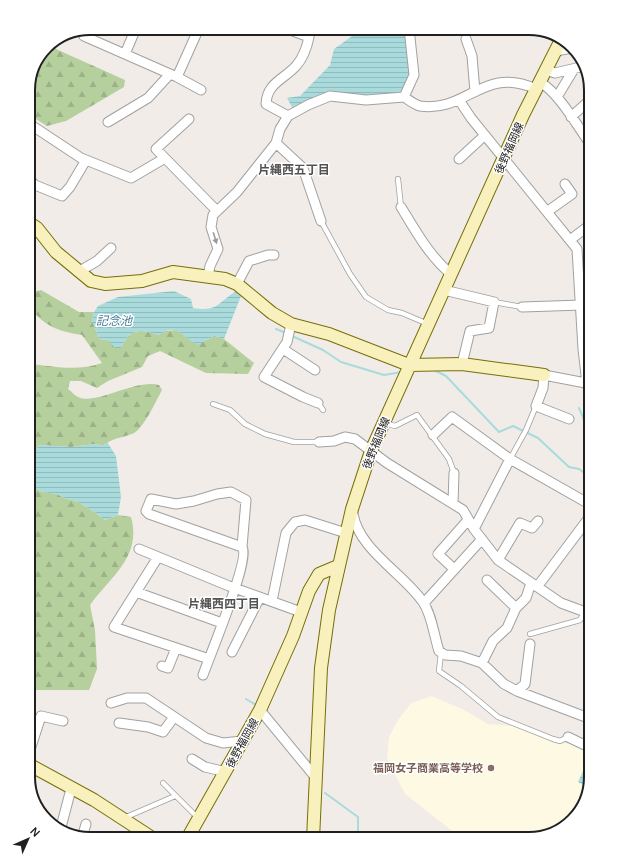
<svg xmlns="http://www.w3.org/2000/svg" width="619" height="867" font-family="Manrope,'Noto Sans JP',sans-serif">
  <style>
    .education { fill: #fef9e2 }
    .forest { fill: url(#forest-firs) }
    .water { fill: url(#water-rules) }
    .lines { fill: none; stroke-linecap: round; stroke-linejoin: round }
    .stream { stroke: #a9dbdd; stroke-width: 2 }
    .lane-casing { stroke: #a1a1a1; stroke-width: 6 }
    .street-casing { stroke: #a1a1a1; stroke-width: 11 }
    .secondary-casing { stroke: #776f07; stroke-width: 14 }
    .lane { stroke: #fff; stroke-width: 4.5 }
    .street { stroke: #fff; stroke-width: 9 }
    .secondary { stroke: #f8f1bd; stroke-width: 12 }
    .oneway { fill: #9b9b9b }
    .education-dot { fill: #8d6e63; stroke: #fff; stroke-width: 1.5 }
    .labels { text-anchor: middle; stroke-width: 3; stroke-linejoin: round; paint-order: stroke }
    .street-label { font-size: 11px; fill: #202020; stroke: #fff }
    .education-label { font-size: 11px; font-weight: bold; fill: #785e54; stroke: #fff; text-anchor: end }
    .neighbourhood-label { font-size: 12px; font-weight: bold; fill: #535353; stroke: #fff }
    .water-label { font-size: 12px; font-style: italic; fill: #457d97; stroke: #fff }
    .rim { fill: none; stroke: #202020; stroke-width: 2 }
  </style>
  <defs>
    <pattern id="forest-firs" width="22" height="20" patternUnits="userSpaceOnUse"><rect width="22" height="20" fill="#b5cf9d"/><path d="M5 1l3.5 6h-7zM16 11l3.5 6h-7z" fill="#9bb187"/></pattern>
    <pattern id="water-rules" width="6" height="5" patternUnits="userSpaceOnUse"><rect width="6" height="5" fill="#a9dbdd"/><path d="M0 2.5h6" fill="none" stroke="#91bcbd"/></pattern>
  </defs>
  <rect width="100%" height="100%" fill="#f1ece7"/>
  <!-- education -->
  <path class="education" d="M432 696 464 710 488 724 512 726 557 742 577 745 591 754V777L583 808 560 831 529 839H463L460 837 405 794 387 759 389 737 398 720 411 703Z"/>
  <!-- forest -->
  <path class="forest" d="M49 44 58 50 125 80 124 87 66 121 47 126 28 114V86Z
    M41 290 79 312H94L92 320 99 339 108 340 121 348C131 327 140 329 159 335L164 331 177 330 193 342 207 340 214 336 224 339 254 363 248 374 206 373 160 351 148 356 142 367 108 381 97 388 81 381H70L68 389C71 391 74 395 78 397 96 406 134 379 159 385L162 390C156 401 143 430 132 434 121 438 112 438 103 446L96 444 71 447 39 445 37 449 28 448V364C55 366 76 372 102 363L82 335C56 331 45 326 28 306L33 292Z
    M28 481 34 488 43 492 57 494 64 498 76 501 90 509 105 520 118 515 131 517C142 557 111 576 90 605L95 630 97 669 89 690H28Z"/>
  <!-- water -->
  <path class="water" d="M394 28H405L411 76 403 92 352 96 329 94 293 109 287 98 300 96 330 65 334 49 355 34Z
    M174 291 191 299 193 308C218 312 217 303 235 292L241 296 224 339 214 336 198 345C183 338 177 321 159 335 140 329 131 327 121 348H115L108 340 99 339 92 320 94 312 98 306 118 297Z
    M107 442 116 456 121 497 118 515 105 520 90 509 76 501 64 498 57 494 43 492 34 488 28 481V448L37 449 39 445 71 447 96 444 103 446Z
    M586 765 591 767 588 787 578 782Z"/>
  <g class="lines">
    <!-- stream -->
    <path class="stream" d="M276 329 286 333
      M292 336 323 350 341 362 384 375 402 372
      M434 370 446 376 499 432 513 426 538 438 569 467 579 469 591 478
      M579 408 591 436
      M246 699 256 705
      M325 793 358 817V839"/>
    <!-- lane casing -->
    <g class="lane-casing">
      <path id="lane" d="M309 37 315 28
        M398 179 401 207
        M321 221 350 274 366 297 388 310 402 313 428 324
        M494 302 522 307
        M318 403 323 410
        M213 404 230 410 245 424 265 434 294 442H319
        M385 423 395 426 417 415 449 459 454 473
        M510 459 526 430 536 406
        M530 634 580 620 585 612
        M441 653 439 671 461 686 498 717 553 739 560 741 568 737
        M163 783 198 818
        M124 818 175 796"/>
    </g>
    <!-- street casing -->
    <g class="street-casing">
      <path id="street" d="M199 28 177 77 201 90
        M285 28 309 37C307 47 303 58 296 66 283 80 267 83 266 104L288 116
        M436 29 437 28
        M86 30 84 36 86 37 177 77
        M466 39 472 56 475 92
        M556 51 572 48
        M125 54 136 28
        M546 70 555 73 585 66
        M540 82C560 94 577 126 591 145
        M404 97C409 100 415 105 420 106 467 113 483 65 536 89
        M557 97 574 69
        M459 100 471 118 577 249 583 349 587 384 591 395
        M571 117 591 99
        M189 119 156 149 217 211
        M108 122 148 98 170 74
        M28 123 81 158 131 178 165 158
        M276 143 303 168 321 221
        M459 159 485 135
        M28 178 35 185 62 196 70 187 86 160
        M401 207C415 230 430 257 451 274
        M548 211 572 194 565 184
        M570 240 591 224
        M78 272 97 261 111 248
        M208 276 210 266 218 249 211 227 213 215 237 192 276 143 280 129 288 116 308 105 330 96 366 100 404 97 414 75 409 28
        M237 284 249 261 268 255H274
        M444 290 494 302 489 328 470 331 462 364
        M522 307 582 305
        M291 324 287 342 264 377 303 397 318 403
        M283 349 315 370
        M569 419 536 406 543 388 544 375 591 384
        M433 435 452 417 510 459
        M319 442 334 441 345 437 355 439 387 463 463 510 474 529 498 560 561 603 591 614
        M453 503 454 473
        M353 514C359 550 404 574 423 602 432 615 434 636 439 651L445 655 461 656 482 663 504 684 517 691 591 719
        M474 529 510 459 591 505
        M139 549 229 586 301 612
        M158 557 114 627 209 659
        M498 560 520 523 532 528 538 521
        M454 569 438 554 468 520
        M487 580 516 608
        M537 587 591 515
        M136 592 222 623
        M272 601 286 533 295 522 305 520 346 533
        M424 603 482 539
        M232 652 260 597
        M482 663 493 641 507 628 516 608 526 598 531 583
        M162 666 168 668 176 648
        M203 675C209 657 251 558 242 547L246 500 231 492 217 494 194 501 176 504 151 499 146 511 149 514 242 547
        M517 691 525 684 530 644
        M111 703 127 698H146L206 738 223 743 242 741
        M260 710 316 778
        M119 723 148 727 163 732 174 717
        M568 737 591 748
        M28 756 41 716 63 721
        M192 759 205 767 226 772
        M51 823 61 829
        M60 831 71 789
        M82 838 86 824"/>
    </g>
    <!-- secondary casing -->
    <g class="secondary-casing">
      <path id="secondary" d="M28 222 37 228 56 252 91 281 105 284 142 281 173 272 225 279 237 284 272 313 291 324 329 334 409 365 462 364 544 375
        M28 764 94 800 154 839
        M187 839 260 710 293 636 309 591 319 574 338 566
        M313 839 321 668 329 610 352 509 371 451 523 115 562 38"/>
    </g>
    <!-- lane -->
    <use href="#lane" class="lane"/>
    <!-- street -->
    <use href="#street" class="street"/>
    <!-- secondary -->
    <use href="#secondary" class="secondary"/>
  </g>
  <!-- one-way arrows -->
  <defs><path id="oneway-solid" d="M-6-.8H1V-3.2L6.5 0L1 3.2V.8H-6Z"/></defs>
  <use class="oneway" href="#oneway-solid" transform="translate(215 238) rotate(73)"/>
  <!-- markers -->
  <circle class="education-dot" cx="491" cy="768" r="4"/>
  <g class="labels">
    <!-- street labels -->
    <g class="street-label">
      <text transform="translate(509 148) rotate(-66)" y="4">後野福岡線</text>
      <text transform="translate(376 443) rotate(-68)" y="4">後野福岡線</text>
      <text transform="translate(242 743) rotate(-61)" y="4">後野福岡線</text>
    </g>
    <!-- education labels -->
    <g class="education-label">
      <text x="483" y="772">福岡女子商業高等学校</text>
    </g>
    <!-- neighbourhood labels -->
    <g class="neighbourhood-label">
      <text x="294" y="174">片縄西五丁目</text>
      <text x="224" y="608">片縄西四丁目</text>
    </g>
    <!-- water labels -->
    <g class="water-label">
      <text x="114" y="325">記念池</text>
    </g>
  </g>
  <!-- crop -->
  <path d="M0 0H619V867H0ZM90 35H529A55 55 0 0 1 584 90V777A55 55 0 0 1 529 832H90A55 55 0 0 1 35 777V90A55 55 0 0 1 90 35Z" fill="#fff" fill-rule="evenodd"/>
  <path class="rim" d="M90 35H529A55 55 0 0 1 584 90V777A55 55 0 0 1 529 832H90A55 55 0 0 1 35 777V90A55 55 0 0 1 90 35Z"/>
  <!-- north arrow -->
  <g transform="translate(28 839) rotate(45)" stroke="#ffffff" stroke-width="3" paint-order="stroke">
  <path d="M0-3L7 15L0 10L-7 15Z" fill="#202020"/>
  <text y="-6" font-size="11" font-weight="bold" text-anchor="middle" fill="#202020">N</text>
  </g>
</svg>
